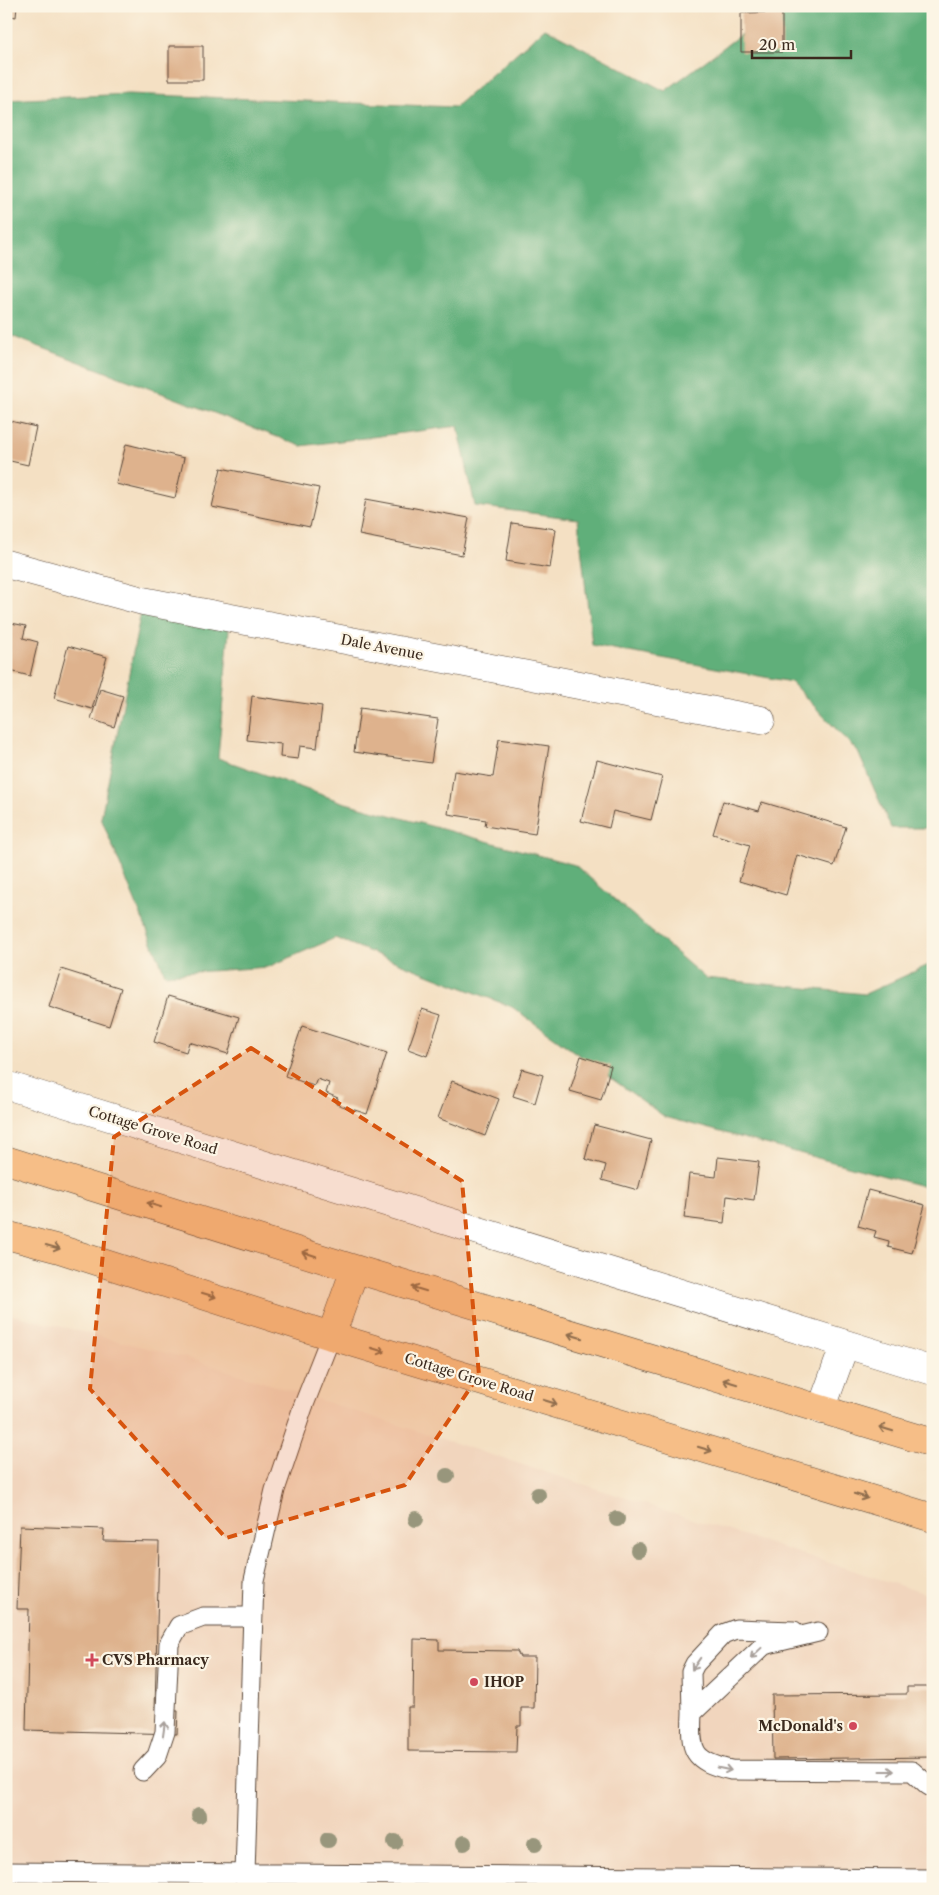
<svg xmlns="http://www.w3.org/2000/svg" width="939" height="1895" font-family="'Libre Caslon Text',serif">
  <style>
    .built { fill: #f1d5bd }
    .forest { fill: #61af7a; stroke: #4e6c4c }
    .building { fill: #deb28d }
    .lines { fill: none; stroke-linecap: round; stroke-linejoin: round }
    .service-casing { stroke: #574537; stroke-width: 21 }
    .minor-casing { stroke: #574537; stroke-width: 29 }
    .primary-casing { stroke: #574537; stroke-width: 29 }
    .service { stroke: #fff; stroke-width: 19 }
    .minor { stroke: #fff; stroke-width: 28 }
    .primary { stroke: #f6be87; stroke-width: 28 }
    .tree { fill: #98967b }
    .oneway { stroke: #8f6d4d }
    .oneway2 { stroke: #a79f9a }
    .marked { fill: #d7540e; fill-opacity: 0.2; stroke: #d7540e; stroke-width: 4; stroke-dasharray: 10 6; stroke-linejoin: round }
    .poi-dot { fill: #d1495b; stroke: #fcf5e5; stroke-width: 2 }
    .labels { text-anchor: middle; stroke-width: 4.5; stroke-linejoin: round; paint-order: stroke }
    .street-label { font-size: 14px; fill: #3b2a1e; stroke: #fcf5e5 }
    .poi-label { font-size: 14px; font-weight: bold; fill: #3b2a1e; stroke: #fcf5e5; text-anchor: start }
  </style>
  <rect width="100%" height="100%" fill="#fcf5e5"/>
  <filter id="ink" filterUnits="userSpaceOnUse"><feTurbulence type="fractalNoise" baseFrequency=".02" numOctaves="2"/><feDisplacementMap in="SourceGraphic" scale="10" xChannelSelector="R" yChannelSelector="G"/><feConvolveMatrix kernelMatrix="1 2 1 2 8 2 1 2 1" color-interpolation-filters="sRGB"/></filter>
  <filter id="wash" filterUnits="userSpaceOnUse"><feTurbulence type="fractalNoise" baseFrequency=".0096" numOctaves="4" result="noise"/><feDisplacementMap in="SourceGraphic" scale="20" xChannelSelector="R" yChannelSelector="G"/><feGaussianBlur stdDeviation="1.12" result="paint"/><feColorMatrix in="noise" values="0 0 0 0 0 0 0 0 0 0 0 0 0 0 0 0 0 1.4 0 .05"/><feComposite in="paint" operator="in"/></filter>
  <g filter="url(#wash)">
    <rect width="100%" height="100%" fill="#f4e0c3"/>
    <!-- built -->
    <path class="built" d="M6 1313 191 1359 933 1596V1889H6Z"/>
    <!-- forest -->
    <path class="forest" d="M779 6H933V828H891L858 752 791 682 592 645 578 519 475 506 458 426 301 446 6 334V100L128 94 455 107 545 28 665 91Z
      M143 601 230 618 218 758 342 802 575 865 705 978 865 994 933 963V1189L665 1117 512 1007 335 938 268 967 165 974 101 818Z"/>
    <g id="blocks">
      <!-- building -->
      <path class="building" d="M6 6H17L16 17 6 15Z
        M782 12V52H741V13Z
        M169 46H203V80H169Z
        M6 420 36 427 28 465 6 460Z
        M126 444 184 458 175 498 116 484Z
        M221 468 319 488 310 527 212 507Z
        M366 499 469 518 462 555 359 535Z
        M512 523 556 529 550 568 506 561Z
        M6 622 26 626 23 638 38 642 30 676 6 670Z
        M68 646 107 657 92 709 54 698Z
        M100 689 123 696 114 727 91 719Z
        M252 696 322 706 317 748 300 746 298 759 280 757 281 744 247 740Z
        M360 708 438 719 431 763 354 752Z
        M499 739 549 746 535 834 485 826 486 820 448 814 454 771 493 777Z
        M597 760 662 777 651 820 613 811 609 828 581 821Z
        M723 801 759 811 762 802 846 827 834 866 797 855 786 895 739 881 750 845 713 834Z
        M61 969 121 988 109 1026 49 1007Z
        M168 996 239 1017 228 1054 189 1042 186 1052 154 1042Z
        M422 1009 441 1015 427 1056 408 1049Z
        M302 1026 387 1053 367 1114 336 1104 338 1098 326 1093 329 1083 317 1079 314 1086 285 1076Z
        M581 1056 611 1066 601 1100 570 1091Z
        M522 1069 543 1075 535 1103 513 1096Z
        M452 1081 499 1099 485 1136 438 1118Z
        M594 1125 651 1140 638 1190 602 1180 606 1165 585 1159Z
        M718 1157 759 1162 754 1200 727 1196 724 1223 684 1218 689 1174 716 1177Z
        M868 1190 925 1205 912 1253 888 1247 889 1241 874 1237 876 1231 858 1226Z
        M20 1526 104 1529 103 1541 159 1542 155 1710 178 1711 177 1734 26 1730 29 1609H17Z
        M414 1639 439 1640V1650L517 1651 520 1657H535L534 1708H521V1726H517L516 1752 408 1751V1707H413Z
        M907 1687H933V1757L773 1759 772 1695 907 1694Z"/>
    </g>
  </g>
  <g filter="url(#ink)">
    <use href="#blocks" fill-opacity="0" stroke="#574537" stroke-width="1"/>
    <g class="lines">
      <!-- service casing -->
      <g class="service-casing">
        <path id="service" d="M818 1632 764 1645 692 1713C690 1751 692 1761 731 1770L912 1771 929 1786
          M692 1713 691 1672 695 1664 723 1634 736 1629 794 1631
          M143 1771 157 1756 165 1732 169 1644 179 1626 203 1617H253
          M6 1872 933 1879
          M245 1874 254 1580 275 1490 303 1407 331 1336"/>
      </g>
      <!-- minor casing -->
      <g class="minor-casing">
        <path id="minor" d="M6 564 143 601 761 720
          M6 1085 933 1371
          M821 1410 845 1344"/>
      </g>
      <!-- primary casing -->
      <g class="primary-casing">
        <path id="primary" d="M6 1160 355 1269 933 1443
          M6 1235 59 1249 331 1336 933 1518
          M331 1336 355 1269"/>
      </g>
      <!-- service -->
      <use href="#service" class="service"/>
      <!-- minor -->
      <use href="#minor" class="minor"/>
      <!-- primary -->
      <use href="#primary" class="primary"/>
    </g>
    <!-- trees -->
    <g class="tree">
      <circle cx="447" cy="1476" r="8"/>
      <circle cx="538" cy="1495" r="8"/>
      <circle cx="416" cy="1519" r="8"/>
      <circle cx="617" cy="1519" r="8"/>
      <circle cx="638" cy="1550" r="8"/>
      <circle cx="199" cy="1815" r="8"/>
      <circle cx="328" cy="1840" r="8"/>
      <circle cx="395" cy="1842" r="8"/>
      <circle cx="464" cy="1843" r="8"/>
      <circle cx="535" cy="1844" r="8"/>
    </g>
    <!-- one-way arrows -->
    <defs><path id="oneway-shaft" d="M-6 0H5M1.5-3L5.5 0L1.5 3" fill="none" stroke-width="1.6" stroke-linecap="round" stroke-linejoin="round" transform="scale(1.25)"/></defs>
    <g class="oneway">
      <use href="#oneway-shaft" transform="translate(154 1205) rotate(-163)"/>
      <use href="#oneway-shaft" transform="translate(53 1247) rotate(15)"/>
      <use href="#oneway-shaft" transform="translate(309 1254) rotate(-162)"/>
      <use href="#oneway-shaft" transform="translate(419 1289) rotate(-163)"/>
      <use href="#oneway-shaft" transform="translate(209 1295) rotate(17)"/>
      <use href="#oneway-shaft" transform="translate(575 1336) rotate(-163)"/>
      <use href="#oneway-shaft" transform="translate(378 1350) rotate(17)"/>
      <use href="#oneway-shaft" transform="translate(730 1382) rotate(-163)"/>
      <use href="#oneway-shaft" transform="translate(550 1402) rotate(17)"/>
      <use href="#oneway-shaft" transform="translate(886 1429) rotate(-163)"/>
      <use href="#oneway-shaft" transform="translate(705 1449) rotate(17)"/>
      <use href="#oneway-shaft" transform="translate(861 1496) rotate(17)"/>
    </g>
    <g class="oneway2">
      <use href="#oneway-shaft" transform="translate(756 1653) rotate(137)"/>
      <use href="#oneway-shaft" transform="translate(696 1664) rotate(125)"/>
      <use href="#oneway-shaft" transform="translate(164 1729) rotate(-82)"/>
      <use href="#oneway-shaft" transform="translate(724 1769) rotate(12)"/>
      <use href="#oneway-shaft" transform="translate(887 1771)"/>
    </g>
  </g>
  <!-- marked area -->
  <path class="marked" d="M251 1048 462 1181 479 1375 405 1485 226 1538 90 1389 114 1137Z"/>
  <!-- markers -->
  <g class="poi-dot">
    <path d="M89.5 1652.5h5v5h5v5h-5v5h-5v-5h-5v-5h5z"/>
    <circle cx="474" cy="1682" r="5"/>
    <circle cx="853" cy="1726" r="5"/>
  </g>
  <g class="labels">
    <!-- street labels -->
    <g class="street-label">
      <text transform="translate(382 647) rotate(11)" y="5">Dale Avenue</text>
      <text transform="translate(153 1130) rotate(17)" y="5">Cottage Grove Road</text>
      <text transform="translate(469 1377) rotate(17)" y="5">Cottage Grove Road</text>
    </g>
    <!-- poi labels -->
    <g class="poi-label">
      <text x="102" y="1665">CVS Pharmacy</text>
      <text x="484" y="1687">IHOP</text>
      <text x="843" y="1731" text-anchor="end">McDonald's</text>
    </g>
  </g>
  <!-- margin -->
  <rect width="939" height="1895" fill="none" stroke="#fcf5e5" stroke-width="25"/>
  <!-- scale -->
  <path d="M752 50v8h99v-8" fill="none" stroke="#3b2a1e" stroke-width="2.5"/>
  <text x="759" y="50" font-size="15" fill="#3b2a1e" stroke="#fcf5e5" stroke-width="4" paint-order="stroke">20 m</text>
</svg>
